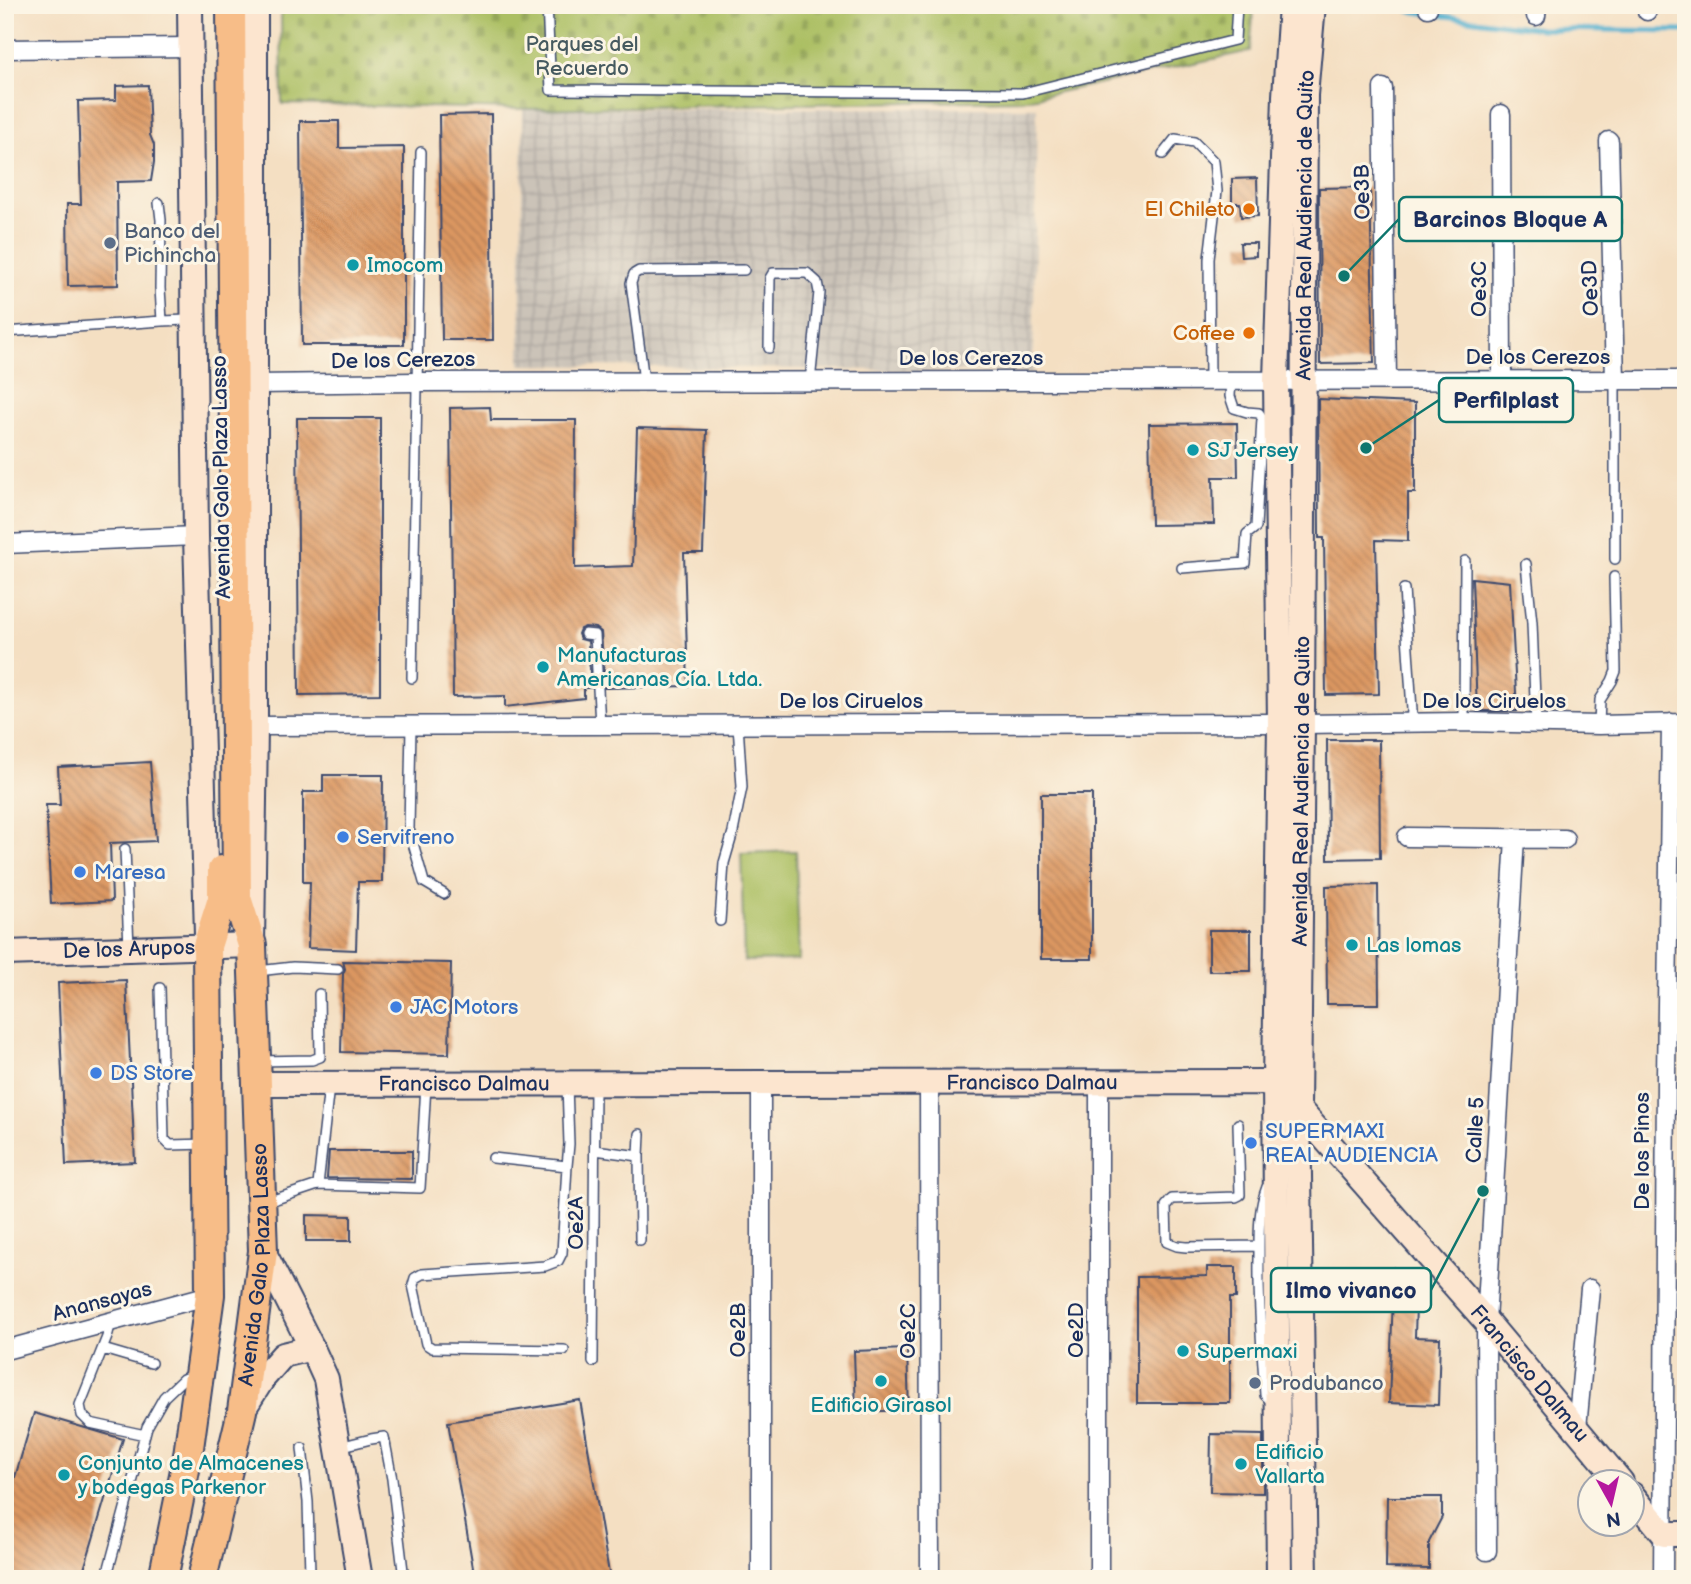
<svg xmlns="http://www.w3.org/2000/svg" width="1691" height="1584" font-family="'Balsamiq Sans',sans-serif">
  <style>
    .industrial { fill: url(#industrial-grid) }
    .cemetery { fill: url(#cemetery-stones); stroke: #647760; stroke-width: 2 }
    .garden { fill: #acbf63; stroke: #647760; stroke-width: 2 }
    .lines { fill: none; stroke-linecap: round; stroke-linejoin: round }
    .stream { stroke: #50afcf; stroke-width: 5 }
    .building { fill: url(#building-back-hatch) }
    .lane-casing { stroke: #3c496d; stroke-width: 12 }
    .street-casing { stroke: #3c496d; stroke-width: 21 }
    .secondary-casing { stroke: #3c496d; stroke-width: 28 }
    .primary-casing { stroke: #3c496d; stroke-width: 32 }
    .lane { stroke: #fff; stroke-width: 9 }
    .street { stroke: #fff; stroke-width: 18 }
    .secondary { stroke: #fce5cf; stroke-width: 24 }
    .primary { stroke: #f7bd88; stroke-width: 28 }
    .food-dot { fill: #e8710a; stroke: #fcf5e5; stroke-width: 2.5 }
    .service-dot { fill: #5c6f8a; stroke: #fcf5e5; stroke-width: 2.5 }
    .culture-dot { fill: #0f9aa8; stroke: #fcf5e5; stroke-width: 2.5 }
    .shop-dot { fill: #3f7fe0; stroke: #fcf5e5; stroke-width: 2.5 }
    .labels { text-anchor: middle; stroke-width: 6; stroke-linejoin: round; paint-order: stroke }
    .park-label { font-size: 21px; fill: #465a60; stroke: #fcf5e5 }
    .street-label { font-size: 21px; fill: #1b2f5e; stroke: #fcf5e5 }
    .food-label { font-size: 21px; fill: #c56008; stroke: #fcf5e5; text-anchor: end }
    .service-label { font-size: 21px; fill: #4e5e75; stroke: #fcf5e5; text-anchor: start }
    .culture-label { font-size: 21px; fill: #0d838f; stroke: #fcf5e5; text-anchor: start }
    .shop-label { font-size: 21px; fill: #366cbe; stroke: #fcf5e5; text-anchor: start }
    .leader { fill: none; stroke: #0f766e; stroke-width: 2.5 }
    .callout-dot { fill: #0f766e; stroke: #fcf5e5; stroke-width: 2.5 }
    .callout { fill: #fcf5e5; stroke: #0f766e; stroke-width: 2.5 }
    .callout-label { font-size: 23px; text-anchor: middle; font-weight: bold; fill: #1b2f5e }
  </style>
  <defs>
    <pattern id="industrial-grid" width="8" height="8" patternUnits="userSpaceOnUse" patternTransform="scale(1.75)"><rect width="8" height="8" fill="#cbc3b8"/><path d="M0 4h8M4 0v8" fill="none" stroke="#aea8a1"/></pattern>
    <pattern id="cemetery-stones" width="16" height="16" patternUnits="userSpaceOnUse" patternTransform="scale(1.75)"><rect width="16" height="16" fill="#acbf63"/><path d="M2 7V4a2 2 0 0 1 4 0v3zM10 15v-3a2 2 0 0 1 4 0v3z" fill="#93a458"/></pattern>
    <pattern id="building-back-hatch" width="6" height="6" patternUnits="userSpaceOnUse" patternTransform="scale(1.75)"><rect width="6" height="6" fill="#dc9761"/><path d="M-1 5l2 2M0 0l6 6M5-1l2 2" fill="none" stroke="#b27c53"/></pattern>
  </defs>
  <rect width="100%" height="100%" fill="#fcf5e5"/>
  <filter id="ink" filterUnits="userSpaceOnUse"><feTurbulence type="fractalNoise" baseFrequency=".0143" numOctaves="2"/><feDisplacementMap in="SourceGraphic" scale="14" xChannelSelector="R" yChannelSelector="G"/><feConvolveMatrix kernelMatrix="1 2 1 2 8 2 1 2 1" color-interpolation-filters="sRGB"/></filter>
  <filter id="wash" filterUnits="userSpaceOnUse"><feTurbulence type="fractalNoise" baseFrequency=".00686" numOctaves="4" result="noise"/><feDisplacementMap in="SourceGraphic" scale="28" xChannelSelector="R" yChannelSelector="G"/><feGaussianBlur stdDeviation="1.57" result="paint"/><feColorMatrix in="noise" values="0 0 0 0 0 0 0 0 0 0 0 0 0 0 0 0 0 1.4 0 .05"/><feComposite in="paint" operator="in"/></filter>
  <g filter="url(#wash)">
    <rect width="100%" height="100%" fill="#f4dfc2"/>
    <!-- industrial -->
    <path class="industrial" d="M1037 108 1033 372 520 365 523 109Z"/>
    <!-- cemetery -->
    <path class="cemetery" d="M281 5H1254L1250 51 1022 100 523 109 282 104Z"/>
    <!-- garden -->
    <path class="garden" d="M796 851 799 960 744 961 741 853Z"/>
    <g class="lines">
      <!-- stream -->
      <path class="stream" d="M1409 11 1541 29 1686 31"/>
    </g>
    <g id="blocks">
      <!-- building -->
      <path class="building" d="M148 85 150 135 154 145V162L151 181 117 182 118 285 68 286 67 204H81L78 101 116 100V86Z
        M491 114 493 340H442L439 115Z
        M300 121H339V148L404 147V345H302Z
        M1257 178 1258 216 1241 217 1240 203H1232V179Z
        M1370 187 1374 363 1320 364 1319 188Z
        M1240 243H1256V256L1241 257Z
        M1318 399 1415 403V493H1408V541L1376 540 1379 694 1326 695 1324 538H1319Z
        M490 407 491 420H576L575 568 633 566 637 428 707 430 703 553H684L688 686 605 688 601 632 596 628 585 627 580 629 578 634 580 639 588 641 591 688H584V698L505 707V696L453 697 450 408Z
        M297 418H380V694L299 695Z
        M1237 423 1238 477H1213L1214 524 1151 525 1149 424Z
        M1472 578 1510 582 1517 711H1477Z
        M1327 740H1379L1380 858 1328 859Z
        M150 762 156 841 110 843 112 901 51 904 46 805H60L58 767Z
        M323 775H383L382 882H358L356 950 308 948 310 882H303V792H323Z
        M1041 794H1092V959H1041Z
        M1378 885 1379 1004H1327L1326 886Z
        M1209 930H1251V971H1209Z
        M343 961 451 963 449 1054 341 1052 343 974 345 969Z
        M126 980 135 1162 66 1165 58 983Z
        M329 1151H412V1179L327 1178Z
        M306 1215 351 1216V1241H306Z
        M1207 1267H1236V1298H1230V1403H1137V1277L1207 1276Z
        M1394 1269 1416 1303 1415 1337 1440 1338 1438 1405 1389 1403Z
        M907 1349 909 1410 856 1412 854 1351Z
        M580 1400 610 1579H475L448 1422Z
        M34 1413 123 1439 81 1579H5V1511Z
        M1211 1434 1263 1435V1493L1210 1492Z
        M1387 1497H1442V1517L1429 1542V1569L1386 1568Z"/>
    </g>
  </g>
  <g filter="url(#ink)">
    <use href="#blocks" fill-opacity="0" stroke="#3c496d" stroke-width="2"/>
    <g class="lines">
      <!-- lane casing -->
      <g class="lane-casing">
        <path id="lane" d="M547 5 551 90 1023 93 1235 40 1237 5
          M1163 154 1175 139 1194 142 1214 162 1217 191 1209 259 1210 380
          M159 203 161 220 160 288 162 321 187 320 192 322
          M5 332 162 321
          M769 348 770 278 773 273H807L817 282 819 292 810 382
          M644 381 631 283 634 274 639 271 744 270
          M1615 559V380
          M1526 564 1532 623 1536 724
          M1182 568 1245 563 1247 534 1256 527 1262 418 1259 413 1247 412 1234 408 1230 396 1231 380
          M1404 589 1412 710 1411 723
          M585 634 595 635 600 725
          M412 678 421 152
          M1464 722 1465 561
          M1599 725 1600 700 1612 681 1616 671 1614 577
          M411 726 409 829 424 882 444 894
          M125 849 129 948
          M720 921 724 863 733 832 742 787 738 724
          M258 971 293 967 338 969
          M160 988 164 1139 170 1145 207 1144
          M258 1061 312 1060 320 1057 319 994
          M1238 1124 1240 1195 1236 1197 1172 1199 1166 1206 1167 1242 1177 1246 1186 1247 1259 1246
          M595 1150 639 1156
          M493 1158 567 1166 569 1144 567 1085
          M318 1185 329 1086
          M1267 1187C1258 1210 1259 1234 1259 1258 1258 1303 1262 1349 1265 1395L1273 1403
          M264 1203 318 1185 420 1188 426 1085
          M640 1240 639 1156 640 1134
          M111 1322 107 1337 80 1405 82 1415 90 1423 145 1435
          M103 1349 151 1363
          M564 1350 432 1348 426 1344 413 1285 415 1278 422 1274 545 1266 558 1261 562 1253 567 1166
          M593 1362 595 1085
          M339 1447 371 1439 384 1437 392 1479 404 1579
          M302 1448 308 1502 310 1573 312 1579
          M106 1579 147 1427 164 1397 183 1379 194 1374"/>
      </g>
      <!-- street casing -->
      <g class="street-casing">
        <path id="street" d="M1428 8V5
          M1647 11V5
          M1536 16 1537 5
          M5 49 190 47
          M1383 88 1387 380
          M1501 114 1502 381
          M1609 141 1615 380
          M256 384 416 382 1686 380
          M5 544 196 536
          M1302 724 1464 722 1599 725 1686 723
          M255 726 1280 723
          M1407 837 1565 839
          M929 1082 930 1579
          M1099 1082V1579
          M5 1350 210 1295
          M1577 1428 1590 1289
          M1487 1551 1486 1321 1515 838
          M761 1579V1082
          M1663 1579 1666 1076 1671 723"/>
      </g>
      <!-- secondary casing -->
      <g class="secondary-casing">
        <g id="secondary">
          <path d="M190 5 196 536 207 935"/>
          <path id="s1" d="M5 953 252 945 255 726V5"/>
          <path id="s2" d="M258 1084 1275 1082 1486 1321 1621 1482"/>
          <path d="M263 1251 312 1348 326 1379 360 1579"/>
          <path d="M242 1411 263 1378 283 1355 312 1348"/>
          <path d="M1632 1495 1664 1534H1686"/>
          <path d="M1279 1579 1275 1082 1280 723 1276 380 1285 96 1291 5"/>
          <path id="s3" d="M1305 1579 1298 1108 1302 724 1305 95 1313 5"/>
        </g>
      </g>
      <!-- primary casing -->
      <g class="primary-casing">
        <g id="primary">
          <path d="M163 1579 188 1455 210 1295 207 946 222 899V870"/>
          <path id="s4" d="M202 1579 242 1411 263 1251 252 945 237 898 231 5"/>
        </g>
      </g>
      <!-- lane -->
      <use href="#lane" class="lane"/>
      <!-- street -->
      <use href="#street" class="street"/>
      <!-- secondary -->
      <use href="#secondary" class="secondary"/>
      <!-- primary -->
      <use href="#primary" class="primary"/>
    </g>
  </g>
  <!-- markers -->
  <g class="food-dot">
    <circle cx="1249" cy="209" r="7"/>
    <circle cx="1249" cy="333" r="7"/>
  </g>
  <g class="service-dot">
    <circle cx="110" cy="243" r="7"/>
    <circle cx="1255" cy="1383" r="7"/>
  </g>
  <g class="culture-dot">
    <circle cx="353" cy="265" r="7"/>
    <circle cx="1193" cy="450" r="7"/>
    <circle cx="543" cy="667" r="7"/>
    <circle cx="1352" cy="945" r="7"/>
    <circle cx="1183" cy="1351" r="7"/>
    <circle cx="881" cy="1381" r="7"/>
    <circle cx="1241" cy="1464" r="7"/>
    <circle cx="64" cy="1475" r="7"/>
  </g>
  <g class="shop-dot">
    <circle cx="343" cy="837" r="7"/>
    <circle cx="80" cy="872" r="7"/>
    <circle cx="396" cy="1007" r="7"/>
    <circle cx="96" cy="1073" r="7"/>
    <circle cx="1251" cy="1143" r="7"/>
  </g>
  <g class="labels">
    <!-- park labels -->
    <g class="park-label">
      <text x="582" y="51">Parques del<tspan x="582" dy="24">Recuerdo</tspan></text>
    </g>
    <!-- street labels -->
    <g class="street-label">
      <text transform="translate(1362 192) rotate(-91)" y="7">Oe3B</text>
      <text dy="7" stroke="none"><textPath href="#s3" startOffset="1354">Avenida Real Audiencia de Quito</textPath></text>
      <text transform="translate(1590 288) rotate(-92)" y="7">Oe3D</text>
      <text transform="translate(1479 289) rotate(-90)" y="7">Oe3C</text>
      <text x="1538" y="364">De los Cerezos</text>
      <text x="971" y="365">De los Cerezos</text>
      <text transform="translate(403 360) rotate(-1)" y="7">De los Cerezos</text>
      <text transform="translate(221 477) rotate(-91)" y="7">Avenida Galo Plaza Lasso</text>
      <text x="851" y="708">De los Ciruelos</text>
      <text x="1494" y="708">De los Ciruelos</text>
      <text dy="7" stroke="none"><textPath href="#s3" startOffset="788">Avenida Real Audiencia de Quito</textPath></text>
      <text dy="7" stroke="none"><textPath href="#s1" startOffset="124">De los Arupos</textPath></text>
      <text dy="7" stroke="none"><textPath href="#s2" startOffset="774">Francisco Dalmau</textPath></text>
      <text dy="7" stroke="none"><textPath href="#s2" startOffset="206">Francisco Dalmau</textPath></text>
      <text transform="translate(1475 1130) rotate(-87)" y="7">Calle 5</text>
      <text transform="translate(1642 1151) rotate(-90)" y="7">De los Pinos</text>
      <text transform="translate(576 1223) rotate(-90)" y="7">Oe2A</text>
      <text dy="7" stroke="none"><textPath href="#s4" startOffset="320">Avenida Galo Plaza Lasso</textPath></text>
      <text transform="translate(102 1301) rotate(-15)" y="7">Anansayas</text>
      <text transform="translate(738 1330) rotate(-90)" y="7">Oe2B</text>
      <text transform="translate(1076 1330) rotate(-90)" y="7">Oe2D</text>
      <text transform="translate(908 1331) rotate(-90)" y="7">Oe2C</text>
      <text dy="7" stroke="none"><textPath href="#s2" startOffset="1404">Francisco Dalmau</textPath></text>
    </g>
    <!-- food labels -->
    <g class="food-label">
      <text x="1235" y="216">El Chileto</text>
      <text x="1235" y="340">Coffee</text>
    </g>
    <!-- service labels -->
    <g class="service-label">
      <text x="124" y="238">Banco del<tspan x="124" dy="24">Pichincha</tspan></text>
      <text x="1269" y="1390">Produbanco</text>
    </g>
    <!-- culture labels -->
    <g class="culture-label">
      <text x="367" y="272">Imocom</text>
      <text x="1207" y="457">SJ Jersey</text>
      <text x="557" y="662">Manufacturas<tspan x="557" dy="24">Americanas Cía. Ltda.</tspan></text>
      <text x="1366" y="952">Las lomas</text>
      <text x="1197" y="1358">Supermaxi</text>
      <text x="881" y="1412" text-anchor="middle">Edificio Girasol</text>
      <text x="1255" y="1459">Edificio<tspan x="1255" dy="24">Vallarta</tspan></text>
      <text x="78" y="1470">Conjunto de Almacenes<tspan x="78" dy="24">y bodegas Parkenor</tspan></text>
    </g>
    <!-- shop labels -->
    <g class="shop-label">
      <text x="357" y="844">Servifreno</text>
      <text x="94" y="879">Maresa</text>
      <text x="410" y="1014">JAC Motors</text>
      <text x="110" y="1080">DS Store</text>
      <text x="1265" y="1138">SUPERMAXI<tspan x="1265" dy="24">REAL AUDIENCIA</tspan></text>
    </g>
  </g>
  <!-- callouts -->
  <path class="leader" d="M1344 276L1399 219M1366 448L1439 400M1483 1191L1431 1290"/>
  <g class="callout-dot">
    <circle cx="1344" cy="276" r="7"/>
    <circle cx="1366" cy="448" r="7"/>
    <circle cx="1483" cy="1191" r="7"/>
  </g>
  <g class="callout">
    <rect x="1399" y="197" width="223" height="44" rx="7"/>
    <rect x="1439" y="378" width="134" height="44" rx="7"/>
    <rect x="1271" y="1268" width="160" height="44" rx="7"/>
  </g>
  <g class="callout-label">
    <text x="1510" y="227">Barcinos Bloque A</text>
    <text x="1506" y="408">Perfilplast</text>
    <text x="1351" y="1298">Ilmo vivanco</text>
  </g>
  <!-- margin -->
  <rect width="1691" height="1584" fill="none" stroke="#fcf5e5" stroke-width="28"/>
  <!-- north arrow -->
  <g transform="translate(1611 1503) rotate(172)"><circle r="33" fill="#fcf5e5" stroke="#a2a6af" stroke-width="2"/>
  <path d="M0-5L12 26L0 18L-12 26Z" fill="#b5179e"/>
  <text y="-10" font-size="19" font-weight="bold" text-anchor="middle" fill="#1b2f5e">N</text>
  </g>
</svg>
